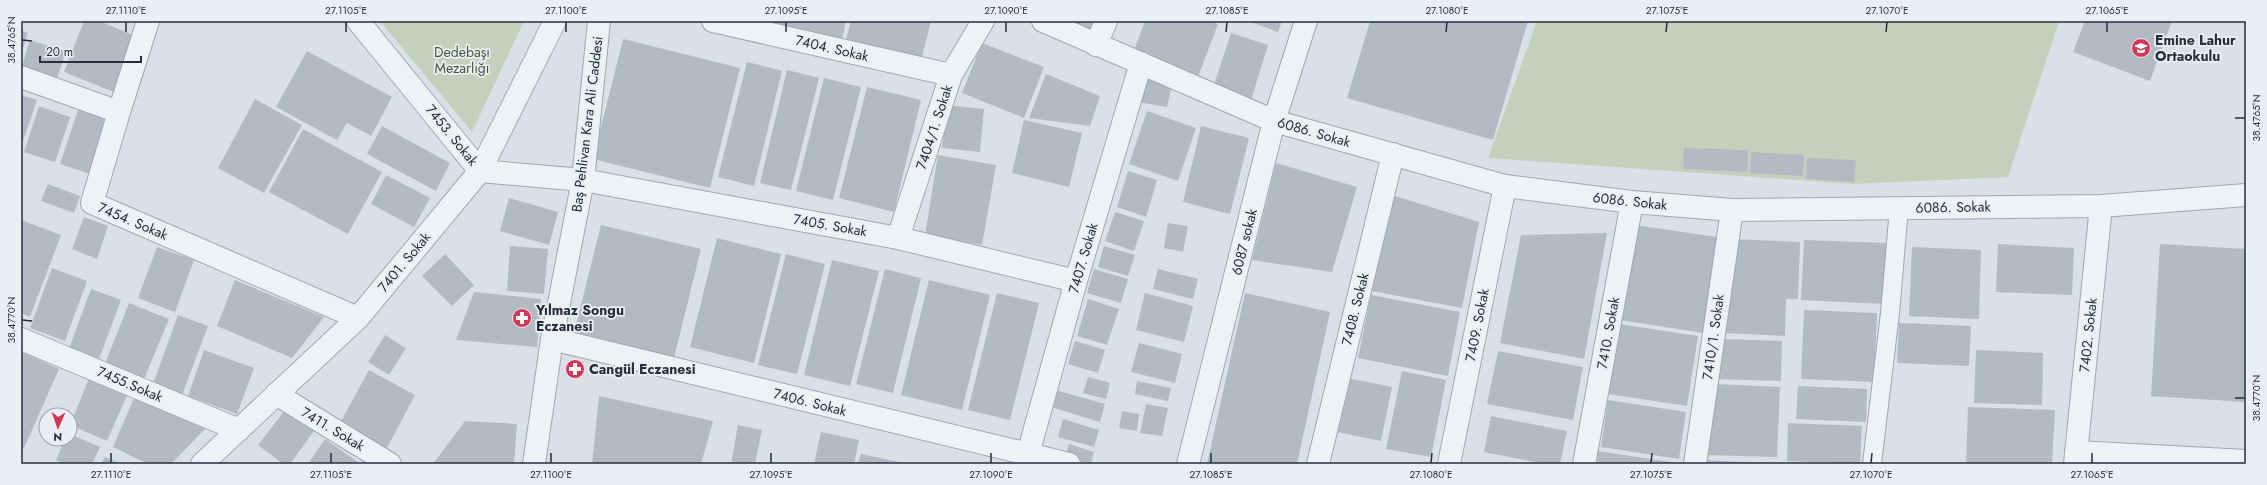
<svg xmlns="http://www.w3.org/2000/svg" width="2267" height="485" font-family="Jost,sans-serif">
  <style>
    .green { fill: #c2d1bc }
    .building { fill: #b2bac4 }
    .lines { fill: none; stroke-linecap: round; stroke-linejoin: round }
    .lane-casing { stroke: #a0a7b1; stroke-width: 20 }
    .street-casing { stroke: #a0a7b1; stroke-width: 24 }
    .lane { stroke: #eef1f5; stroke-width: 18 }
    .street { stroke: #eef1f5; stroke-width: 22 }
    .ticks { fill: none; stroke: #242f3e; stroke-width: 1.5 }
    .labels { text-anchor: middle; stroke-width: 3.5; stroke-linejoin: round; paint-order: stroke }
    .poi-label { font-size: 14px; font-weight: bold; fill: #242f3e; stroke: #eaeff5; text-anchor: start }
    .street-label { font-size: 14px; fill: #242f3e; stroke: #eaeff5 }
    .park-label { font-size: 14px; fill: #3b5a31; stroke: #eaeff5 }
    .neatline { fill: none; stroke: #242f3e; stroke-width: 1.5 }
    .ticks-label { font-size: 10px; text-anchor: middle; fill: #242f3e }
  </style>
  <rect width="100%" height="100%" fill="#dbe0e7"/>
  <!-- green -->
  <path class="green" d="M380 21H524L472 132Z
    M1537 21H2059L2008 177 1854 184 1488 158Z"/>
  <!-- building -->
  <path class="building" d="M84 21H99L138 37 116 93 64 72Z
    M775 21H846L842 40 775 23Z
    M851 21H931L921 61 845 43Z
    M1064 21H1095L1089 33Z
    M1145 21H1210L1218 24 1198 77 1133 53Z
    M1248 21H1282L1278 32Z
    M1370 21H1528L1493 140 1347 98Z
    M2085 21H2172L2150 81 2073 52Z
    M21 30 28 33 21 54Z
    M1231 33 1268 45 1251 100 1213 88Z
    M623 39 740 68 710 188 593 159Z
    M30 40 66 51 56 82 21 69Z
    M982 43 1044 67 1024 118 962 93Z
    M307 51 392 97 371 136 347 123 337 140 276 107Z
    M747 62 782 71 754 186 718 177Z
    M787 70 819 78 791 190 760 183Z
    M1046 74 1100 96 1090 126 1029 118Z
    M1144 76 1173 81 1167 107 1138 102Z
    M824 78 861 87 833 200 796 191Z
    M867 87 921 100 894 212 839 198Z
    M21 95 37 100 21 147Z
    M255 99 302 125 264 193 218 168Z
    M947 105 984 109 980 152 942 148Z
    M39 106 70 117 55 162 24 152Z
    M78 110 111 120 93 175 60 164Z
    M1147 111 1196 128 1178 181 1129 164Z
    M1024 120 1082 133 1069 187 1012 173Z
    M382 126 450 163 436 191 367 154Z
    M1201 126 1249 138 1230 214 1183 202Z
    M303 129 382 172 348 234 269 192Z
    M1684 148 1748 150 1747 172 1683 169Z
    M1751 152 1804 155 1803 176 1750 173Z
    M938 155 996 165 982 245 925 235Z
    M1807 158 1856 160 1854 182 1806 179Z
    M1276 163 1357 187 1332 272 1252 260Z
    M1128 171 1157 180 1146 217 1117 207Z
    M386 175 430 198 414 227 371 204Z
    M48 184 80 196 74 213 41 201Z
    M1392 195 1479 222 1462 308 1372 291Z
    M509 198 558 212 549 245 500 231Z
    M1115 212 1144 221 1134 251 1105 241Z
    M84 217 108 226 97 259 72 249Z
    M21 220 61 235 30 317 21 313Z
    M1168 223 1188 226 1183 252 1164 248Z
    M601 225 701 249 674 358 574 333Z
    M1635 225 1717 237 1703 333 1620 320Z
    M1607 233 1584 359 1500 343 1521 235Z
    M717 238 781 254 754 363 690 347Z
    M1732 239 1800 242 1798 299H1786L1785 336 1725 333Z
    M1804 240 1887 243 1885 304 1801 300Z
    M1998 244 2074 248 2072 295 1996 292Z
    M2160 244 2246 249V402L2151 396Z
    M510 246 548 249 544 294 507 291Z
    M1104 246 1135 255 1128 276 1098 267Z
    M157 247 194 260 175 312 138 298Z
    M1912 247 1981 250 1979 319 1909 316Z
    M445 254 474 285 452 306 422 276Z
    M786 254 825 264 797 374 758 365Z
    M832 260 879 271 850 386 804 375Z
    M52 268 87 281 65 341 30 328Z
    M885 269 921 278 893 393 856 384Z
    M1094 269 1128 279 1121 303 1087 293Z
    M1158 269 1198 279 1193 299 1153 289Z
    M235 280 324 317 292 358 217 326Z
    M929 280 990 295 962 410 901 395Z
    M91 289 121 300 98 362 68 351Z
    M474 292 541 299 537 347 456 340Z
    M997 293 1039 303 1010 420 968 410Z
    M1145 293 1193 306 1184 342 1136 330Z
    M1245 293 1330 312 1297 464H1207Z
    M1371 295 1460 312 1448 376 1358 358Z
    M1088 299 1119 309 1107 345 1077 336Z
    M129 303 169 319 144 379 105 364Z
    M1804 310 1877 313 1874 382 1801 379Z
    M178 315 208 326 182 395 153 384Z
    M1899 323 1971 326 1969 366 1897 363Z
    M1619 324 1698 336 1687 406 1608 394Z
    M385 335 406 348 389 375 368 362Z
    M1723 339 1782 341 1781 381 1715 379Z
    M1075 341 1105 350 1098 373 1068 364Z
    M1139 343 1182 354 1175 383 1131 372Z
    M204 350 254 368 237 414 188 396Z
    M1976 350 2043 353 2042 405 1974 403Z
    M1498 351 1583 367 1573 420 1487 404Z
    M24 353 59 369 24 448 21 447V360Z
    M369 370 415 395 387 448 340 423Z
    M1402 371 1446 380 1431 457 1386 449Z
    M90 376 128 393 107 441 70 425Z
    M1088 377 1110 383 1106 399 1083 393Z
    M1342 377 1392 387 1381 441 1332 431Z
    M1137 381 1171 388 1168 401 1135 394Z
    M1713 384 1780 387 1777 457 1704 455Z
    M1798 386 1867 389 1866 422 1796 419Z
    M1056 390 1105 404 1100 422 1051 407Z
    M599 396 713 421 701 464H592Z
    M134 398 205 429 171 464H148L113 447Z
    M1608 400 1686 412 1679 459 1601 447Z
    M1146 404 1168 408 1162 436 1140 433Z
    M1968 407 2055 410 2052 464H1966Z
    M285 410 314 431 290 464H283L258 445Z
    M1122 411 1139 414 1137 431 1119 428Z
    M1491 416 1567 431 1560 464H1545L1484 452Z
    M1063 419 1099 430 1094 447 1058 437Z
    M465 421 517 424 514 464H433Z
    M1788 423 1862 426 1860 464 1787 461Z
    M738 425 762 430 755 464H731Z
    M821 432 859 440 854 464H814Z
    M70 434 100 447 92 464H64L56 460 65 439H70Z
    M325 439 361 464H308Z
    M1069 444 1094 452 1091 464 1065 458Z
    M1598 451 1677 463V464H1597Z
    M861 454 904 463V464H858Z
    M105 457 122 464H101Z
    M1704 460 1761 463V464H1704Z"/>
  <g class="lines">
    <!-- lane casing -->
    <g class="lane-casing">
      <path id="lane" d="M1872 464 1890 313 1899 208"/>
    </g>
    <!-- street casing -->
    <g class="street-casing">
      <path id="street" d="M358 21 480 171 583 180 898 238 1076 281
        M713 21 951 75
        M1043 21 1274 121 1505 186 1632 202 1732 210 2101 206 2246 195
        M1096 45 1106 21
        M21 77 119 112 92 203 358 318
        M119 112 148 21
        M898 238 951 75 983 21
        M21 339 239 430
        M552 339 1069 464
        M276 394 390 464
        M2076 452 2246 461
        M1028 454 1076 281 1141 63
        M202 464 358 318 480 171 555 21
        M534 464 552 339 583 180 599 21
        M1188 464 1274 121 1306 21
        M1318 464 1393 154
        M1449 464 1505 186
        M1584 464 1632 202
        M1695 464 1732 210
        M2075 464 2101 206"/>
    </g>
    <!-- lane -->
    <use href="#lane" class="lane"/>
    <!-- street -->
    <use href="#street" class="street"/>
  </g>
  <!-- ticks -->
  <path class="ticks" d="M126 32V22M346 32V22M566 32V22M786 32V22M1006 32V22M1226 32 1227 22M1446 32 1447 22M1666 32 1667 22M1886 32 1887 22M2107 32V22M22 40 32 41M2235 118H2245M22 320 32 321M2235 398H2245M111 463V453M331 463V453M551 463V453M771 463V453M991 463V453M1211 463V453M1431 463 1432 453M1651 463 1652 453M1871 463 1872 453M2092 463V453"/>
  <!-- icons -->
  <defs>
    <g id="school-disc" transform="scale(1)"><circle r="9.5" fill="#d73556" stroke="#eaeff5"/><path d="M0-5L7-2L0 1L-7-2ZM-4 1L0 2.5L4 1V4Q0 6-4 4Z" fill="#fff"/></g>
    <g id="pharmacy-disc" transform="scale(1)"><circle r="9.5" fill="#d73556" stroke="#eaeff5"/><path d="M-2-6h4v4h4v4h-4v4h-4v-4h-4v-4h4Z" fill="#fff"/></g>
  </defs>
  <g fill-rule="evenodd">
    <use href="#school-disc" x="2141" y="48"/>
    <use href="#pharmacy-disc" x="522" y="318"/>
    <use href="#pharmacy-disc" x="575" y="369"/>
  </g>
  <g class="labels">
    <!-- poi labels -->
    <g class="poi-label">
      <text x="2155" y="45">Emine Lahur<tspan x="2155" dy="16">Ortaokulu</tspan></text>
      <text x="536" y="315">Yılmaz Songu<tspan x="536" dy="16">Eczanesi</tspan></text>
      <text x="589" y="374">Cangül Eczanesi</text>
    </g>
    <!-- street labels -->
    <g class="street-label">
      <text transform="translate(832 48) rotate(13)" y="5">7404. Sokak</text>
      <text transform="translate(587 124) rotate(-83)" y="5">Baş Pehlivan Kara Ali Caddesi</text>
      <text transform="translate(934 127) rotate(-72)" y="5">7404/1. Sokak</text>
      <text transform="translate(1314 132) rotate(16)" y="5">6086. Sokak</text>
      <text transform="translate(452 135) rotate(51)" y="5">7453. Sokak</text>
      <text transform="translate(1630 201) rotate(6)" y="5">6086. Sokak</text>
      <text transform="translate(1953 207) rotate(-1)" y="5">6086. Sokak</text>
      <text transform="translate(133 221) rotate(23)" y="5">7454. Sokak</text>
      <text transform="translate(830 225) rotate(10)" y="5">7405. Sokak</text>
      <text transform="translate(1244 242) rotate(-76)" y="5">6087 sokak</text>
      <text transform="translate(1083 258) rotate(-74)" y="5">7407. Sokak</text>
      <text transform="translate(404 262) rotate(-50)" y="5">7401. Sokak</text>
      <text transform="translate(1355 309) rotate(-76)" y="5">7408. Sokak</text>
      <text transform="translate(1477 325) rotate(-79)" y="5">7409. Sokak</text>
      <text transform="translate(1608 333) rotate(-80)" y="5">7410. Sokak</text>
      <text transform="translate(2088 335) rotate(-84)" y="5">7402. Sokak</text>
      <text transform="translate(1713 337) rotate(-82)" y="5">7410/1. Sokak</text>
      <text transform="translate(130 384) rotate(23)" y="5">7455.Sokak</text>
      <text transform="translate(810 402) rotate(14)" y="5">7406. Sokak</text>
      <text transform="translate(333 429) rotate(31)" y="5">7411. Sokak</text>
    </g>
    <!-- park labels -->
    <g class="park-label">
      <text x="462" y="57">Dedebaşı<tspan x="462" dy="16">Mezarlığı</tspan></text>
    </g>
  </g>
  <!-- border -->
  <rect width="2267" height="485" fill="none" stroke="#eaeff5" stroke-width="44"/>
  <!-- north arrow -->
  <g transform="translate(58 427) rotate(182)"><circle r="19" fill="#eaeff5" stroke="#9ba2ac"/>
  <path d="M0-3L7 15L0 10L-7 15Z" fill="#d73556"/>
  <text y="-6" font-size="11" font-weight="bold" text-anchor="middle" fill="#242f3e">N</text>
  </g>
  <!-- scale -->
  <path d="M40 56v6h101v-6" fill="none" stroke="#242f3e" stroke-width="2"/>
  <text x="46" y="56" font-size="12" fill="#242f3e" stroke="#eaeff5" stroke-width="3" paint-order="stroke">20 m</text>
  <rect x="22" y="22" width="2223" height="441" class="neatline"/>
  <g class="ticks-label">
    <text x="126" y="14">27.1110°E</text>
    <text x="346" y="14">27.1105°E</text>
    <text x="566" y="14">27.1100°E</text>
    <text x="786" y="14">27.1095°E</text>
    <text x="1006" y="14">27.1090°E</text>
    <text x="1227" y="14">27.1085°E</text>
    <text x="1447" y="14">27.1080°E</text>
    <text x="1667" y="14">27.1075°E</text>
    <text x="1887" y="14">27.1070°E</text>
    <text x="2107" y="14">27.1065°E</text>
    <text transform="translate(11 40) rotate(-90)" y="4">38.4765°N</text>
    <text transform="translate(2256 118) rotate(-90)" y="4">38.4765°N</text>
    <text transform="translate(11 320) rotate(-90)" y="4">38.4770°N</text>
    <text transform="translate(2256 398) rotate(-90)" y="4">38.4770°N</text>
    <text x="111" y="478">27.1110°E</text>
    <text x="331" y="478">27.1105°E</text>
    <text x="551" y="478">27.1100°E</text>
    <text x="771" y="478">27.1095°E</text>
    <text x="991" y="478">27.1090°E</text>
    <text x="1211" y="478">27.1085°E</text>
    <text x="1431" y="478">27.1080°E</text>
    <text x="1651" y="478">27.1075°E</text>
    <text x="1871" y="478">27.1070°E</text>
    <text x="2092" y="478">27.1065°E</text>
  </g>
</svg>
